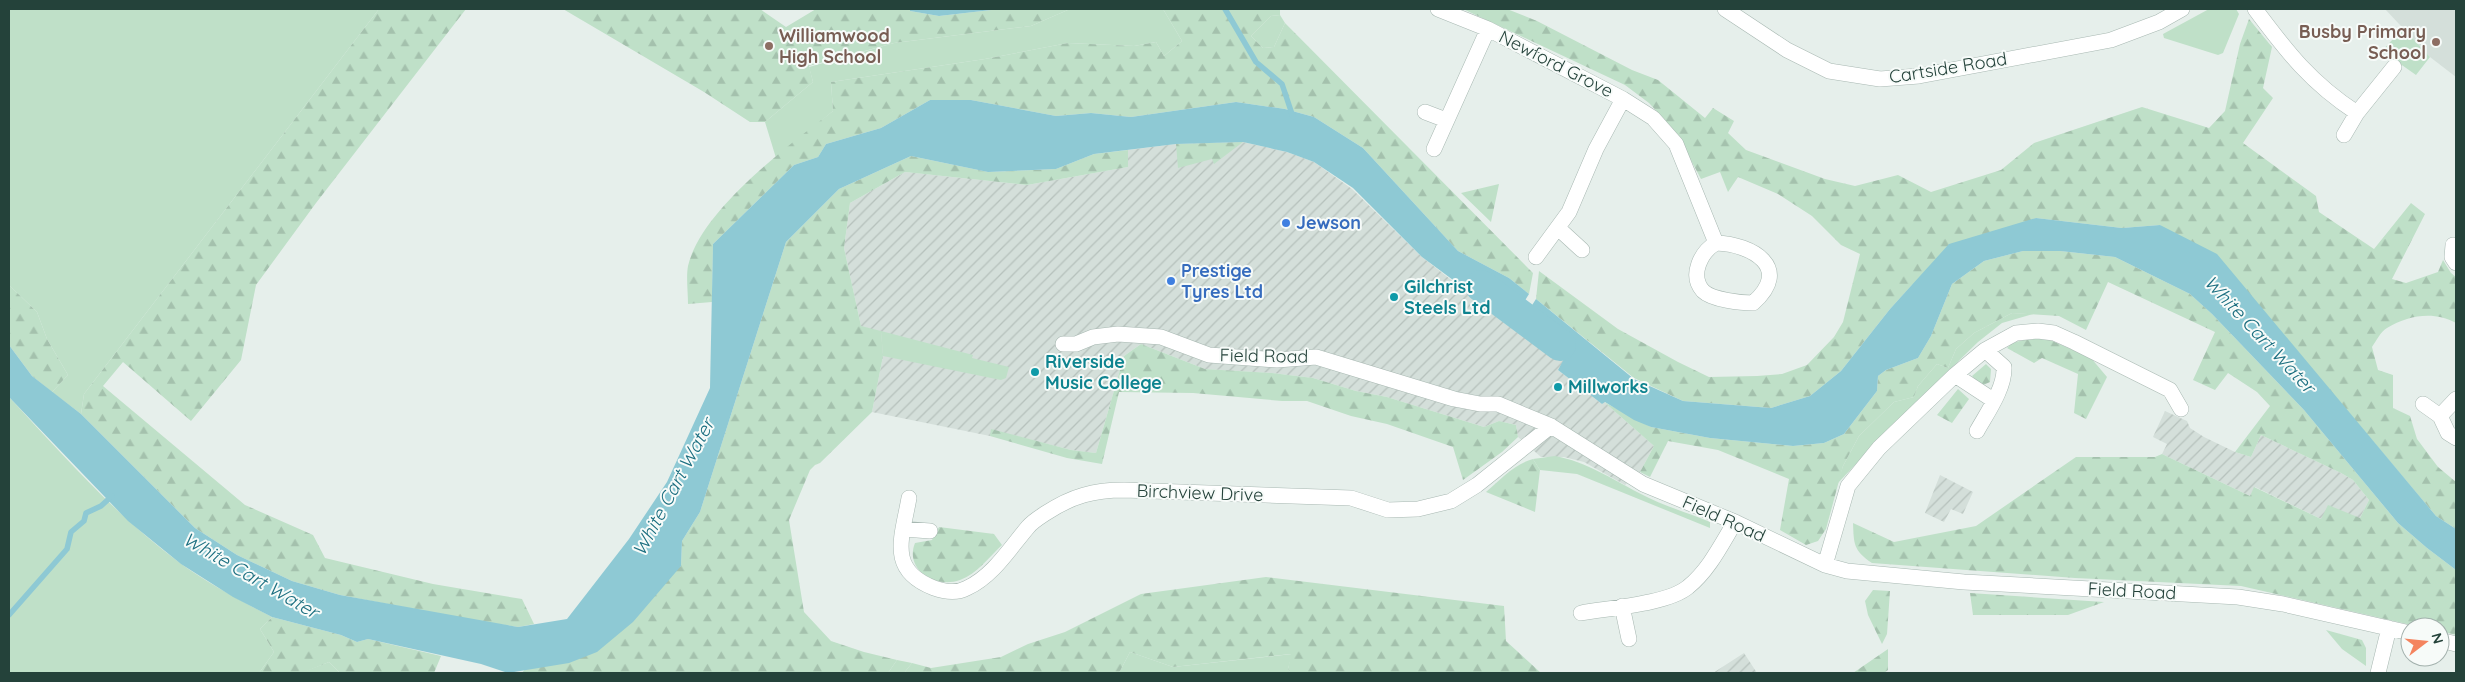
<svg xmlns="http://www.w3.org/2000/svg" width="2465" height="682" font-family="Quicksand,sans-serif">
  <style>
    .built { fill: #d4dfda }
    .industrial { fill: url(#industrial-furrows) }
    .grass { fill: #bfe0c8 }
    .forest { fill: url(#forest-firs) }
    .water { fill: #8ec9d4 }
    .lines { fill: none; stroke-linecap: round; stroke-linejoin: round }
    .stream { stroke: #8ec9d4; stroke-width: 5.5 }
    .river { stroke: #8ec9d4; stroke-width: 32 }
    .minor-casing { stroke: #a8b8b2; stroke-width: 16 }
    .minor { stroke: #fff; stroke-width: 15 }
    .education-dot { fill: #8d6e63; stroke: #f7fbf9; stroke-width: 2 }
    .shop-dot { fill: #3f7fe0; stroke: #f7fbf9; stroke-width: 2 }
    .culture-dot { fill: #0f9aa8; stroke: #f7fbf9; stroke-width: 2 }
    .labels { text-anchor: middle; stroke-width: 4; stroke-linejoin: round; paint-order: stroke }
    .education-label { font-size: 18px; font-weight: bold; fill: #785e54; stroke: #f7fbf9; text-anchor: end }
    .street-label { font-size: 18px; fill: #24423a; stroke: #f7fbf9 }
    .shop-label { font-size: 18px; font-weight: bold; fill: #366cbe; stroke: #f7fbf9; text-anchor: start }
    .culture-label { font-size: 18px; font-weight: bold; fill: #0d838f; stroke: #f7fbf9; text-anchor: start }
    .water-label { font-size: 19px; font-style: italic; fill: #1c6f80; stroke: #f7fbf9 }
  </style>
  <defs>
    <pattern id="industrial-furrows" width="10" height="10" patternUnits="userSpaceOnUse" patternTransform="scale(1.25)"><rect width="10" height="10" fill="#d4dfda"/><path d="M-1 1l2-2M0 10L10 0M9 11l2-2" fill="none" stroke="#b6c1bc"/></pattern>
    <pattern id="forest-firs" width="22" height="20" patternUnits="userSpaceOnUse" patternTransform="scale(1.25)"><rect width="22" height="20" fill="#bfe0c8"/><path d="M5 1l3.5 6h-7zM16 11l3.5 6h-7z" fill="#a4c1ad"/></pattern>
  </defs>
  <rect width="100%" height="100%" fill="#e6efeb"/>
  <!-- built -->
  <path class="built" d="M2385 9H2456V77L2430 57Z"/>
  <!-- industrial -->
  <path class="industrial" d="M1243 142 1287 152 1314 162 1352 189 1422 257 1483 305 1566 357 1558 370 1602 404 1604 402 1654 446 1640 472 1625 485 1584 462 1564 457H1541L1518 437 1516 425 1499 421 1484 427 1387 397 1356 391 1313 378 1272 373 1205 369 1141 344 1124 356 1096 453 1071 450 992 430 990 436 872 412 883 356 861 326 844 248 850 203 905 172 1027 185 1128 167V150L1176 144Z
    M2165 411 2187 421 2190 428 2204 437 2235 452 2251 457 2261 435 2341 473 2353 480 2369 500 2360 518 2321 519 2255 487 2250 496 2162 454 2167 444 2153 437Z
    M1940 475 1973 492 1963 514 1951 509 1944 522 1925 513Z
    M1744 653 1757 673H1713Z"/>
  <!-- grass -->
  <path class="grass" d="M9 9H379L84 394 81 414 52 392 68 375 47 339 37 312 9 285Z
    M1070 9H1163L1182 41 1164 56 1156 42 1134 46 1068 43 985 59 831 82 833 111 776 158 765 122 813 82 809 67 894 43 1031 26Z
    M2209 9H2236L2239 14 2223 53 2218 55 2164 38 2163 34Z
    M1280 15 1285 23 1274 47 1263 48 1251 36 1271 16Z
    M2403 28 2430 57 2416 75 2382 51Z
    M2012 313 2033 314 2002 323 1978 342 1889 429 1837 484 1843 466 1859 436 1894 402 1914 397 1918 386 1937 364 1948 368 1956 349 1974 333Z
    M881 331 973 355 972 358 1009 367 1006 378 1001 380 883 356Z
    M9 397C63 455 116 516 180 563 209 584 241 601 272 617L260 629 274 652 259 673H9Z
    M1555 456C1587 462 1610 478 1639 493 1661 505 1686 512 1710 522V528L1577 474 1540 470 1533 459Z
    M1130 652 1173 667 1292 654 1288 669 1290 673H1119Z
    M897 660 912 663 904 673H888Z
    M329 662 340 673H302L303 672Z"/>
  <!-- forest -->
  <path class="forest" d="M379 9H466L316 203 256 285 241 360 191 421 123 362 103 386 245 505 313 535 325 558 433 584 522 599 534 624 518 627 472 620 340 595 292 581 237 555 195 528 81 414 84 394Z
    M563 9H760L786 27 816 9H910V11L939 16 1000 9H1070L1031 26 894 43 809 66 813 82 765 122H750L704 92Z
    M1163 9H1280V15L1271 16 1251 36 1263 48 1274 47 1285 23 1533 273 1529 294 1509 278 1458 251 1363 148 1314 117 1285 109 1236 102 1131 117 1091 113 1056 116 971 100H930L881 128 826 144 818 157 794 165 713 244 712 302 688 304C688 292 686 277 688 266 701 210 789 145 833 111L831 82 985 59 1068 43 1134 46 1156 42 1164 56 1182 41Z
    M1463 9H1507L1537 21 1632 70 1658 80 1705 118 1713 108 1734 121 1728 133 1746 150 1825 179 1855 186 1898 175 1931 192 2001 170 2034 143 2142 107 2209 128 2225 111 2240 44 2249 19 2272 47 2263 88 2273 98 2243 143 2316 196 2319 212 2374 249 2411 203 2425 214 2392 279 2406 283 2438 272 2443 260 2451 273 2456 277V323C2434 311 2409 315 2387 328 2381 331 2376 341 2372 347L2378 370 2393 375V408L2410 416 2417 439 2438 467 2456 482V529L2436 516 2372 440 2160 225 2122 228 2036 218 1912 285 1890 309 1841 371 1810 396 1771 408 1683 401 1634 378 1536 299 1539 271 1618 329 1678 362 1709 377 1757 376 1782 374 1807 365 1834 337 1843 322 1860 254 1841 245 1812 216 1778 194 1738 177 1728 192 1720 172 1701 179 1686 151 1663 118 1649 103 1625 85Z
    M1243 142 1214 164 1212 159 1178 168 1176 144Z
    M1128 150V167L1027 185 905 172 850 203 844 248 861 326 881 331 883 356 872 412 820 463 815 465 810 470 789 520 804 612 831 641 864 652 897 660 888 673H522L525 669 681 566 682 541 700 512 786 242 839 189 911 156 988 172 1056 169 1094 154Z
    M1499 184 1491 222 1461 193Z
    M2023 251H2060L2115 257 2190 294 2212 314 2304 410 2398 523 2427 548 2456 570V635L2440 631V627H2420L2241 586 2075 578 1872 563C1853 550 1854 544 1853 523L1894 542 1976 526 2076 457H2155L2162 454 2250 496 2254 487 2321 519 2328 505 2360 518 2369 500 2353 480 2341 473 2261 435 2251 457 2235 452 2270 406 2257 392 2228 373 2215 390 2193 380 2215 332 2108 282 2086 330 2059 316 2012 313 1974 333 1956 349 1948 368 1937 364 1918 386 1914 397 1894 402 1859 436 1843 466 1826 529 1818 541 1806 545 1780 530 1789 479 1718 450 1668 441 1650 477 1640 472 1654 446 1604 402 1651 427 1710 438 1793 446 1824 443 1844 434 1877 391 1878 376 1886 370 1918 358 1931 336 1952 284 1984 261Z
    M9 285 37 312 47 339 68 375 52 392 32 376 9 345Z
    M2031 338 2050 340 2091 358 2107 377 2086 419 2074 413 2078 374 2042 358 2034 363 2007 348 2012 343Z
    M1141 344 1205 369 1272 373 1313 378 1356 391 1387 397 1484 427 1499 421 1516 425 1518 437 1502 452 1463 480 1453 447 1387 424 1351 416 1307 401H1282L1193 393 1119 392 1102 464 1067 458 990 436 991 429 1071 450 1096 453 1124 356Z
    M1986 364 1991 369 1990 382 1981 386 1972 376Z
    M1958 389 1969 399 1952 423 1937 415Z
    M1533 459 1540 470 1535 512 1486 492C1501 479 1514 464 1533 459Z
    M939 527 994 534 1002 545C989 557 977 574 960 580 936 589 904 570 915 543L932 540Z
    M1266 577 1504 606 1506 641 1541 673H1290L1288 669 1291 654 1173 667 1130 652 1119 673H904L912 663 931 668 1001 657 1028 644 1065 632 1141 594Z
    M1873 590 1890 591 1887 634 1882 644 1868 615 1865 601Z
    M1970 593 2104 602 2068 615H1973Z
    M272 617 341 635 357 642 368 639 441 656 434 673H340L329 662 302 673H259L274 652 260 629Z
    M2326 630 2362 640 2366 648V666L2342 649Z
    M1888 649V670L1884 673H1853Z"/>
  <!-- water -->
  <path class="water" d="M910 9H1000L939 16 910 11Z
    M930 100H971L1056 116 1091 113 1131 117 1236 102 1285 109 1314 117 1363 148 1458 251 1509 278 1529 294 1511 323 1422 257 1353 188 1314 162 1287 152 1243 142 1176 144 1094 154 1056 169 988 172 911 156 839 189 786 242 700 512 682 541 681 566 633 622 597 652 569 663 508 673 481 664 368 639 357 642 341 635 272 617 233 597 181 564 128 521 9 397V345L32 376 81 414 195 528 237 555 292 581 340 595 518 627 567 619 629 539 667 482 710 388 713 244 794 165 818 157 826 144 881 128Z
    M2036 218 2122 228 2160 225 2217 254 2436 516 2456 529V570L2427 548 2398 523 2304 410 2212 314 2190 294 2115 257 2060 251H2023L1984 261 1952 284 1931 336 1918 358 1886 370 1878 376 1877 391 1844 434 1824 443 1793 446 1710 438 1651 427 1634 420 1605 402 1602 404 1558 370 1565 357 1518 327 1536 299 1634 379 1683 401 1771 408 1810 396 1841 371 1890 309 1949 244Z"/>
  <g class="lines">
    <!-- stream -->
    <path class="stream" d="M1225 9 1256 62 1282 84 1293 117
      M9 615 67 549 71 532 84 521 86 513 101 506 112 496"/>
    <!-- river -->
    <path class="river" d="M1481 286 1560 345"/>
    <!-- minor casing -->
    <g class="minor-casing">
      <path id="minor" d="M1438 9 1488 29 1623 99 1653 118 1676 144 1716 243
        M1725 9 1787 50 1829 71 1880 79 1919 76 2111 40 2159 22 2182 9
        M2255 9C2287 52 2311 83 2357 113
        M1425 112 1446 120
        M2344 135 2357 113 2394 67
        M1434 149 1488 29
        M1558 228 1582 250
        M1716 243C1752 244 1793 268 1753 303 1742 303 1712 300 1703 291 1689 275 1701 252 1716 243Z
        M2453 245 2452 257 2456 263
        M1536 257 1569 212 1596 149 1623 99
        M1063 344H1076L1093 337 1118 334 1161 337 1209 355 1277 360 1316 357 1454 399 1480 404H1498L1551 426 1643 484 1735 522 1825 565 1847 571 1964 582 2238 597 2283 604 2410 633
        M1955 375 1993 400
        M2423 404 2440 416 2456 399
        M2440 416 2448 433 2456 438
        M1977 431C1987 413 2005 388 2004 367L1985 350
        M909 498C902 538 887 570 934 588 945 592 956 594 967 588 993 576 1010 548 1028 527 1033 521 1040 517 1046 513 1072 496 1094 490 1124 490L1351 498 1388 510 1418 509 1451 501 1477 485 1551 426
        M904 529 930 531
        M1825 565 1848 486 1879 448 1955 375 1985 350 2016 333 2038 331 2054 333 2074 342 2170 390 2181 409
        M1622 606 1629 639
        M1581 613C1608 608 1668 604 1688 587 1709 570 1721 545 1735 522
        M2440 640 2456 644
        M2378 673 2389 628"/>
    </g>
    <!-- minor -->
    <use href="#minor" class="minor"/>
  </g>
  <!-- markers -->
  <g class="education-dot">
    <circle cx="2436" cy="42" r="5"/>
    <circle cx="769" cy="46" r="5"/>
  </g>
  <g class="shop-dot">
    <circle cx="1286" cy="223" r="5"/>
    <circle cx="1171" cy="281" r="5"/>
  </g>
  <g class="culture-dot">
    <circle cx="1394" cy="297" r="5"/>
    <circle cx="1035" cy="372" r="5"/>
    <circle cx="1558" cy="387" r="5"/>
  </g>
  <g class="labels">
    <!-- education labels -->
    <g class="education-label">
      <text x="2426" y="38">Busby Primary<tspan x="2426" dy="21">School</tspan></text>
      <text x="779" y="42" text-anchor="start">Williamwood<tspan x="779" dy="21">High School</tspan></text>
    </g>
    <!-- street labels -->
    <g class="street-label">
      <text transform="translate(1556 64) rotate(27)" y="6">Newford Grove</text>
      <text transform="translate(1948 68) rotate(-9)" y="6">Cartside Road</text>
      <text transform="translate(1264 356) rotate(1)" y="6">Field Road</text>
      <text transform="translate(1200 493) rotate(2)" y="6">Birchview Drive</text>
      <text transform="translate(1724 519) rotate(24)" y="6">Field Road</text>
      <text transform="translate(2132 591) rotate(3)" y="6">Field Road</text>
    </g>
    <!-- shop labels -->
    <g class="shop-label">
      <text x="1296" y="229">Jewson</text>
      <text x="1181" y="277">Prestige<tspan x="1181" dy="21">Tyres Ltd</tspan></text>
    </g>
    <!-- culture labels -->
    <g class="culture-label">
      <text x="1404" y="293">Gilchrist<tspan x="1404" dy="21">Steels Ltd</tspan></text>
      <text x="1045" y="368">Riverside<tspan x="1045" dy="21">Music College</tspan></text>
      <text x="1568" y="393">Millworks</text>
    </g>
    <!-- water labels -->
    <g class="water-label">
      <text transform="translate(2260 334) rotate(47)" y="7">White Cart Water</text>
      <text transform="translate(673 487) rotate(-62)" y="7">White Cart Water</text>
      <text transform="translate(251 575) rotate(30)" y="7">White Cart Water</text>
    </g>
  </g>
  <!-- border -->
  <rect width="2465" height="682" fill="none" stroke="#24423a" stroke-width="20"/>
  <!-- north arrow -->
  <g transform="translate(2425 642) rotate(74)"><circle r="24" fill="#f7fbf9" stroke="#a3b1ad"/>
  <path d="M0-4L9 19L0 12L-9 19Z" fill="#f4845f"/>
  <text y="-8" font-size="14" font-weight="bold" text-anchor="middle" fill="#24423a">N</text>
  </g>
</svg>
